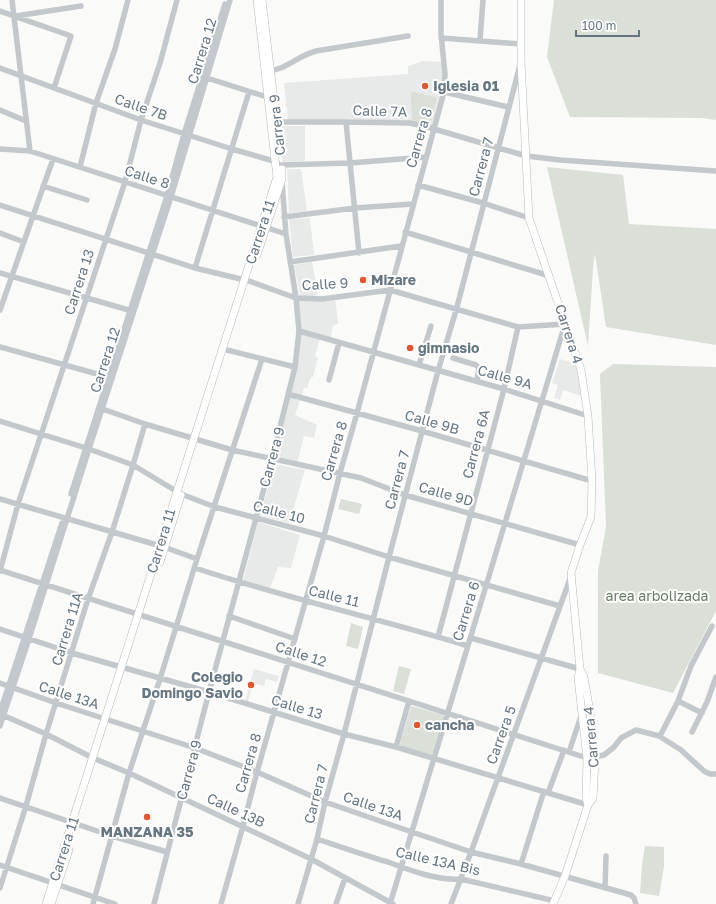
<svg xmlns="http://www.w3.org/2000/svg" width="716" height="904" font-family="'Golos Text',sans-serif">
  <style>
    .built { fill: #e8e9e9 }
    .green { fill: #dadfd7 }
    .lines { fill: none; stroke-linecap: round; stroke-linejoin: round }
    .major-casing { stroke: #b5babe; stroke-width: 8 }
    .minor { stroke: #c3c8cc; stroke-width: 5.5 }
    .major { stroke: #fff; stroke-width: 7 }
    .poi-dot { fill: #e4572e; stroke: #fff; stroke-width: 1.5 }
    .labels { text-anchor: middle; stroke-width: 4; stroke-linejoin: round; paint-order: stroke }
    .street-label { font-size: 14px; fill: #657683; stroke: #fff }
    .poi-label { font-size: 14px; font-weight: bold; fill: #657683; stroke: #fff; text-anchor: start }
    .park-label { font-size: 14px; fill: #687a64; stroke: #fff }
  </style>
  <rect width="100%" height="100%" fill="#fafaf8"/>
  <!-- built -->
  <path class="built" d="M423 61 444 62 445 73 434 130 409 123 408 120H288L284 83 408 74V66Z
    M280 126H305V161L282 162Z
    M287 169H301L307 211 289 213Z
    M310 218 314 255 293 257 289 219Z
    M312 262 318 295 306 297 300 296 294 265Z
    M335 297 338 324 333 325 330 340 320 338 315 356 318 358 313 377H311L307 388H304L295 415 317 425 314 438 304 436 298 460V465L272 459 297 368 296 298Z
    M560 359 576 364 582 396 563 390 560 400 554 398 558 385 552 383Z
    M275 464 305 470 289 523 260 515Z
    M258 522 300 535 291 568 278 567 270 589 243 581Z
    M254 669 279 676 277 682 266 679 264 686 253 683 248 702 245 701Z"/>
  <!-- green -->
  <path class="green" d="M554 0H716V120L703 118 570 117 547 57Z
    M411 91 437 98 430 125 412 123Z
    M547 167 623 175 629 224 716 229V345L606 327 595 254 593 268 588 346Z
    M613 364 716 367V611L673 693 598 673V571L606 527 600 374Z
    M341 499 362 504 359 514 338 509Z
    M351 623 363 627 358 649 346 646Z
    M399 666 411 669 404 694 393 691Z
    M411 706 444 715 432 755 399 747Z
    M645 846 664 847V866L659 896 640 893 642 865Z"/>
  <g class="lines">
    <!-- major casing -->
    <g class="major-casing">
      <path id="major" d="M262 0 276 117
        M521 0V62L529 218 581 370 588 416 592 481 591 517 580 545 571 573 580 669 578 678 587 758 586 798 588 805
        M257 255 282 179V169
        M160 562 181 495
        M46 904 277 177 257 0
        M51 904 69 850
        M553 904 565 876 588 805 593 798 595 757 590 712 584 677 580 669"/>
    </g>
    <!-- minor -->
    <path class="minor" d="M12 0 30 151
      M0 11 71 36 54 88
      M16 16 81 6
      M441 38 521 44
      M480 40 483 0
      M0 68 141 120 232 149 277 162
      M268 71C288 69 297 56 316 51L408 36
      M204 77 270 98
      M444 92 508 107
      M0 110 26 121
      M277 122H346L409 123 424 126 526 156 560 160 716 171
      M346 122 359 253
      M0 149 30 151 286 234
      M281 165 350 163 426 157
      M80 167 96 103 115 49 128 0
      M418 185 483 203 529 218
      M43 186 87 200
      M0 205 195 268 249 281 296 298 322 299 390 290 518 327 565 324 390 904
      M284 217 355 208 413 204
      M405 232 550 276
      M0 233 24 242
      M290 262 401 246
      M195 268 249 92
      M0 273 132 311
      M0 310 53 159
      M299 331 504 389 588 416
      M0 347 108 377
      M223 349 295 367
      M453 358 476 365 479 368 477 381
      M419 365 431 326
      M329 380 339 343
      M288 394 422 431 592 481
      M100 408 145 424 232 450 361 478 405 495 580 545
      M0 421 89 449 133 465 181 494 215 507 324 536 389 557 560 606
      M71 494 167 196 184 134 225 4
      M0 499 164 547 197 559
      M195 568C285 598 377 618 468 646
      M0 570 587 758 595 757 604 755 614 747 621 738 636 730 659 736 661 734 678 701 691 666 712 626
      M0 571 18 504 125 182 141 120 160 63 177 0
      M229 616 295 639
      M0 629 72 653 209 692 344 734 396 747 588 805
      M438 637 504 389 518 327
      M471 638 580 669
      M0 683 56 703 195 748 257 772 325 802 412 832 471 852 521 864 631 895 634 898 636 904
      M678 701 702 713
      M0 712 62 523
      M0 714 46 734 93 758 129 773 311 859 393 904
      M0 726 29 639 89 449 171 197 230 0
      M692 732 707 702 716 677
      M659 736 681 750 704 771 710 774H716
      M396 747 409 701
      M569 752 581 716
      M548 793 564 750
      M0 798 112 836 167 852
      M317 839C341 847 364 855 388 862 409 870 438 881 461 879L555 901
      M521 864 544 791
      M0 865 115 904
      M0 888 26 806 46 734 88 599 112 532 133 465 145 424
      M605 888 606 856
      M93 904 129 773 160 679 197 559 262 359
      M154 904 209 692 272 459 295 367 299 331 296 298 286 234 282 182
      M221 904 243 826 257 772 324 536 340 473 357 413 444 92 445 74 441 34V0
      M298 904 317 839 325 802 344 734 389 557 438 371 457 307 520 65
      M336 904 345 878
      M451 904 471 852 571 576"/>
    <!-- major -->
    <use href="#major" class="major"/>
  </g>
  <!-- markers -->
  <g class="poi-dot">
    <circle cx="425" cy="86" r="4"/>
    <circle cx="363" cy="280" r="4"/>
    <circle cx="410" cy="348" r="4"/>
    <circle cx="251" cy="685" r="4"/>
    <circle cx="417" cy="725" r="4"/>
    <circle cx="147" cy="817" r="4"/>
  </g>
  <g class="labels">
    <!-- street labels -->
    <g class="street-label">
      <text transform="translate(202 51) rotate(-73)" y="5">Carrera 12</text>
      <text transform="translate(141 107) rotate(19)" y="5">Calle 7B</text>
      <text transform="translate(380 111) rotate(2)" y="5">Calle 7A</text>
      <text transform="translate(277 125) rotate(-96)" y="5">Carrera 9</text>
      <text transform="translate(419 138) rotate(-74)" y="5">Carrera 8</text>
      <text transform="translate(481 167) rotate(-75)" y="5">Carrera 7</text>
      <text transform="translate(147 177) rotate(18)" y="5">Calle 8</text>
      <text transform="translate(260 232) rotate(-72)" y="5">Carrera 11</text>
      <text transform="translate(79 282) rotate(-72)" y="5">Carrera 13</text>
      <text transform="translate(325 284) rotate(-3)" y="5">Calle 9</text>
      <text transform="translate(569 334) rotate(72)" y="5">Carrera 4</text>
      <text transform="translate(105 360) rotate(-72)" y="5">Carrera 12</text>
      <text transform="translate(505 377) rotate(16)" y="5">Calle 9A</text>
      <text transform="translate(432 422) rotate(16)" y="5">Calle 9B</text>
      <text transform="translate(476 444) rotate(-75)" y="5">Carrera 6A</text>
      <text transform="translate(334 451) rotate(-74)" y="5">Carrera 8</text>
      <text transform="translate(272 457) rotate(-75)" y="5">Carrera 9</text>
      <text transform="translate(397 480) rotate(-75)" y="5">Carrera 7</text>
      <text transform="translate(446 494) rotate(16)" y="5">Calle 9D</text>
      <text transform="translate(279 512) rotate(15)" y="5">Calle 10</text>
      <text transform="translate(161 541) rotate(-73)" y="5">Carrera 11</text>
      <text transform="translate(334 596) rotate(14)" y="5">Calle 11</text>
      <text transform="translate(466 611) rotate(-73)" y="5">Carrera 6</text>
      <text transform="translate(67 629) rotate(-73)" y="5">Carrera 11A</text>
      <text transform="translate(301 654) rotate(18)" y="5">Calle 12</text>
      <text transform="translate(69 695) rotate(18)" y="5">Calle 13A</text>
      <text transform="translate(297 707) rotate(17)" y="5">Calle 13</text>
      <text transform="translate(501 735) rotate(-70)" y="5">Carrera 5</text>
      <text transform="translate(591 737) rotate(-95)" y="5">Carrera 4</text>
      <text transform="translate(248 763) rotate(-74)" y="5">Carrera 8</text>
      <text transform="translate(189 770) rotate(-75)" y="5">Carrera 9</text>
      <text transform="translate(316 794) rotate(-76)" y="5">Carrera 7</text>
      <text transform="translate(373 806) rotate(19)" y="5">Calle 13A</text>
      <text transform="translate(236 810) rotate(25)" y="5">Calle 13B</text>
      <text transform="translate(64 849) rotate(-72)" y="5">Carrera 11</text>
      <text transform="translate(438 861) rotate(13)" y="5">Calle 13A Bis</text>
    </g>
    <!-- poi labels -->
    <g class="poi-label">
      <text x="433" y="91">Iglesia 01</text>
      <text x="371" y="285">Mizare</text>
      <text x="418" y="353">gimnasio</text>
      <text x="243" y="682" text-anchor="end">Colegio<tspan x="243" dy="16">Domingo Savio</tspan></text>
      <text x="425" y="730">cancha</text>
      <text x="147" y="837" text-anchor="middle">MANZANA 35</text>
    </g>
    <!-- park labels -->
    <g class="park-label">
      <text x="657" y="601">area arbolizada</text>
    </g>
  </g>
  <!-- scale -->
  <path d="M576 30v6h63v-6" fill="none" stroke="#657683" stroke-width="2"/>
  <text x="582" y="30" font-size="12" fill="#657683" stroke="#ffffff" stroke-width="3" paint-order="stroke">100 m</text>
</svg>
